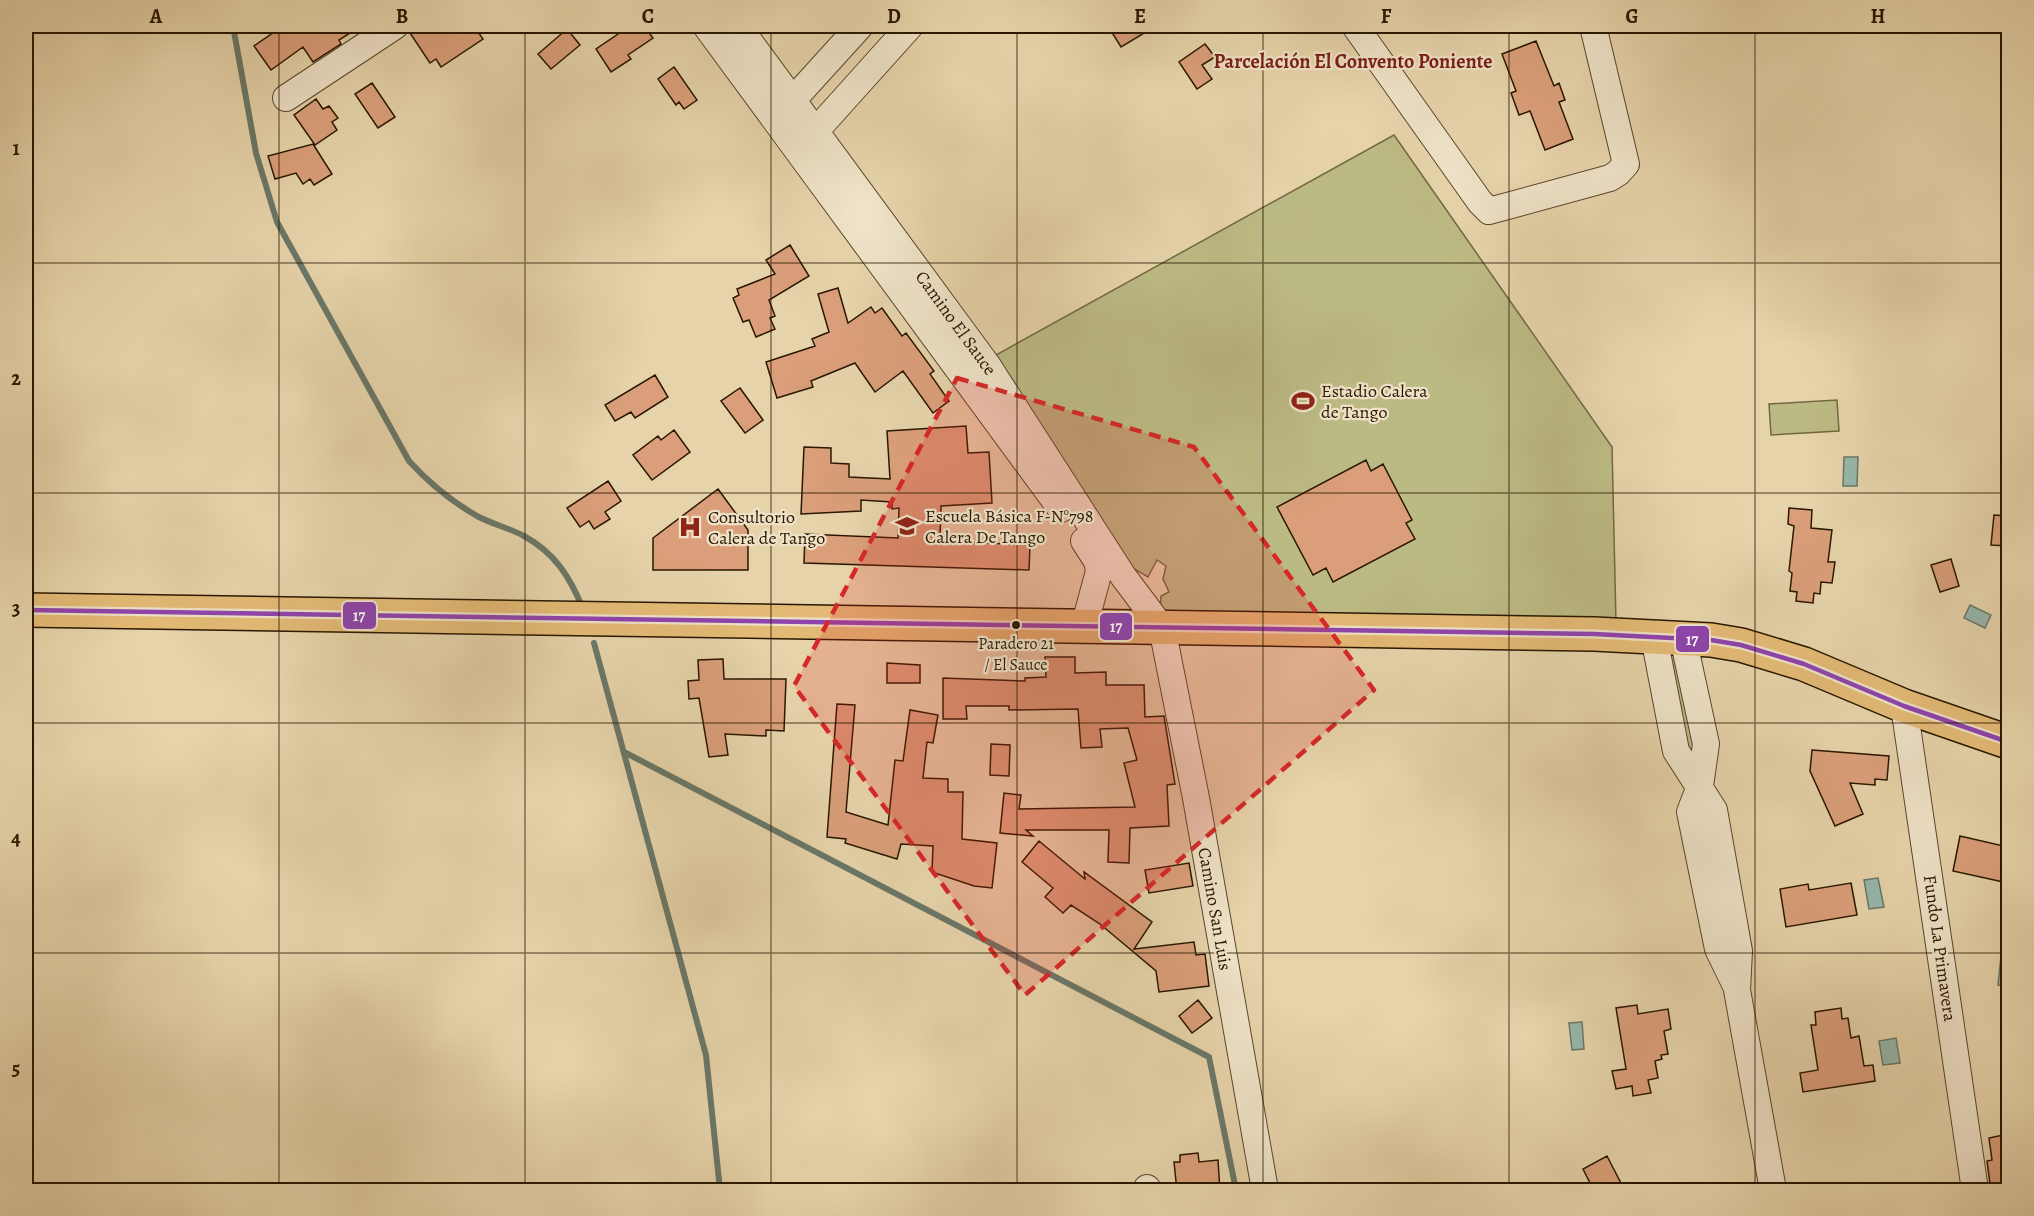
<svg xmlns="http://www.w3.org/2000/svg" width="2034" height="1216" font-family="Alegreya,serif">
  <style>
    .green { fill: #bcba84; stroke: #726842; stroke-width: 1.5 }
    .water { fill: #96b7ac; stroke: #6a7767; stroke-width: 1.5 }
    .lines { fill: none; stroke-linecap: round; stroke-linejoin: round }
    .stream { stroke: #6a7767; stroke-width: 6 }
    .building { fill: #da9f7a; stroke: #291700; stroke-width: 1.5 }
    .minor-casing { stroke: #58462a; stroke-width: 28 }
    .major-casing { stroke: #291700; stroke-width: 36 }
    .minor { stroke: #efe2c8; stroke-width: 26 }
    .major { stroke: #e3ba75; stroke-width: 33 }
    .bus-1-casing { stroke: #efe2c8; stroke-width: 9 }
    .bus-1 { stroke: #8e44ad; stroke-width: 4.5 }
    .marked { fill: #d62828; fill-opacity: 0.2; stroke: #d62828; stroke-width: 4.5; stroke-dasharray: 12 8; stroke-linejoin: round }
    .grid { fill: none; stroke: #291700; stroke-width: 1.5; stroke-opacity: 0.55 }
    .bus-dot { fill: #291700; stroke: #efe2c8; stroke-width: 2 }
    .labels { text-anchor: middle; stroke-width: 4.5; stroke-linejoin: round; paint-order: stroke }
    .bus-label { font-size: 16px; fill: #291700; stroke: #efe2c8 }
    .street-label { font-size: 18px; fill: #291700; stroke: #efe2c8 }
    .poi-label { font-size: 18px; fill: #291700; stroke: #efe2c8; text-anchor: start }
    .neighbourhood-label { font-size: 20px; font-weight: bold; fill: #7a1f14; stroke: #efe2c8 }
    .line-badge { stroke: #efe2c8; stroke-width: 2 }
    .badge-label { font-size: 16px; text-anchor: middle; font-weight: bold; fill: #fff }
    .neatline { fill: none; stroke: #291700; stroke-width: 2 }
    .grid-label { font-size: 20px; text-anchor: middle; font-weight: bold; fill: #291700 }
  </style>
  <rect width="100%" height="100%" fill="#e6d3aa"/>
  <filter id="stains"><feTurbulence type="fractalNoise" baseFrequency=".00333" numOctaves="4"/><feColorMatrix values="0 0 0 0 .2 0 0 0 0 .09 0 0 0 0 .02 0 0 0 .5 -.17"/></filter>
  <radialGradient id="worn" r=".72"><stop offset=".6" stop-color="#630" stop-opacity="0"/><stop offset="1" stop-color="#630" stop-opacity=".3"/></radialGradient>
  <!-- green -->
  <path class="green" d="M1394 135 1612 447 1616 623 1227 616 1160 611 1161 596 1169 592 1163 579 1166 566 1157 560 1148 577 1131 567 996 355Z
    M1837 400 1839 431 1771 435 1769 404Z
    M1682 652 1699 745 1696 773 1680 749 1663 655Z"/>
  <!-- water -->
  <path class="water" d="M1844 457H1858L1857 486H1843Z
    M1970 605 1991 615 1985 628 1964 618Z
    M1878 878 1884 907 1869 909 1864 880Z
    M2001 956H2008V986L1998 985Z
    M1582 1022 1584 1049 1572 1050 1569 1023Z
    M1896 1038 1900 1063 1883 1065 1879 1041Z"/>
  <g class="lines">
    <!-- stream -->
    <path class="stream" d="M233 26 256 153 277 222 409 461C429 483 451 501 477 516 492 524 509 528 524 536 555 553 570 577 583 609
      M594 643 706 1055 720 1190
      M626 753 1209 1057 1236 1190"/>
  </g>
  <!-- building -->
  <path class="building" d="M283 26H361L339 40 341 44 313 62 303 47 271 70 254 46Z
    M421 26H474L483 39 441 67 436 59 430 63 410 33Z
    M612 26H644L653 38 628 55 631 59 611 72 596 49 618 34Z
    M1108 26H1156L1121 47Z
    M567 29 580 45 551 69 538 54Z
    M1536 41 1554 86 1559 83 1565 100 1559 102 1573 139 1545 150 1530 111 1519 115 1511 93 1516 91 1502 54Z
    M1205 44 1215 57 1202 65 1212 79 1197 89 1179 62Z
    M674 67 697 100 684 109 679 102 676 105 658 79Z
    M372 83 395 117 378 128 355 94Z
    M316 99 323 109 329 106 338 118 332 122 337 130 315 145 294 115Z
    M313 144 332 174 314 185 310 179 303 184 296 173 275 179 268 156Z
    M790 245 809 276 769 300 775 316 770 318 775 329 756 337 749 320 743 322 733 298 739 295 737 289 775 274 766 260Z
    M838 288 848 323 871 307 875 313 882 308 902 336 906 333 934 371 930 374 949 401 933 413 903 371 875 392 855 363 811 381 813 387 777 398 766 362 815 346 812 339 829 332 818 294Z
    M655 375 668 397 635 418 631 412 615 421 605 405Z
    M740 388 763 420 745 433 721 401Z
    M966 426 968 453 989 452 992 503 941 506 940 537H947V541L1030 545 1029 570 804 563 805 534 898 538 899 508 892 509V502L861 500V511L801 514 804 447 831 448V463L849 464V477L890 479 887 431Z
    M674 430 690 452 652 480 633 455 658 436 661 440Z
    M1366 460 1371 471 1383 464 1412 520 1406 523 1415 539 1333 582 1326 568 1313 575 1277 507Z
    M608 481 621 501 605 512 610 519 594 529 589 521 580 527 567 508Z
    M718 489 748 530V570H653V538Z
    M1789 508 1812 510 1811 528 1832 530 1828 562H1835L1832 583 1821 582 1820 594 1814 593 1813 603 1796 601 1797 592 1790 591 1792 573 1789 571 1794 526 1788 524Z
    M1994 515 2008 516V546L1991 545Z
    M1951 559 1959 586 1940 592 1931 565Z
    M1045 657H1075V673L1106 672V685H1144L1145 717 1164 716 1175 784 1167 785 1169 826 1130 828 1129 863 1108 862 1109 830H1026L1033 836 1000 833 1004 793 1021 795 1019 809 1135 807 1124 763 1137 760 1128 728 1100 729 1102 747 1081 748 1078 709 1009 710V706H966L967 719H943V678L1025 681V678L1046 677Z
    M723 659 724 679H786L784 731 766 730V736L725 734 728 755 709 757 699 698 689 699 688 681 699 680 698 660Z
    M887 663 920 665V683H887Z
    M837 704 855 705 846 812 888 825 895 760 903 761 910 710 938 715 933 743 927 742 923 778 948 779V792H963L962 839 997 843 992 888 974 886 932 872 933 846 901 844 897 859 845 843 846 839 827 837Z
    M991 744 1010 745 1009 776 990 775Z
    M1812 750 1889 756 1887 780 1875 779V785L1850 783 1863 814 1835 826 1810 771Z
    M1960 836 2008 847V883L1953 871Z
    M1039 841 1085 879 1084 872 1152 922 1134 949 1194 942 1196 955 1205 954 1209 986 1159 992 1156 971 1100 924 1071 905 1063 913 1045 897 1053 888 1022 862Z
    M1189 863 1193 886 1149 893 1145 870Z
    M1851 883 1857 915 1786 927 1780 889 1808 884 1809 890Z
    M1198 1000 1212 1018 1192 1033 1179 1016Z
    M1637 1005 1638 1014 1668 1009 1671 1029 1664 1031 1668 1054 1661 1055 1662 1059 1655 1061 1658 1078 1648 1080 1651 1093 1633 1096 1632 1086 1616 1089 1612 1071 1626 1069 1616 1008Z
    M1841 1008 1842 1019 1848 1018 1851 1038 1859 1036 1864 1066 1873 1065 1875 1081 1803 1092 1800 1073 1818 1070 1811 1025H1816L1815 1012Z
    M2008 1134V1191H1991L1987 1161 1992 1160 1989 1138Z
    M1198 1153 1199 1162 1218 1160 1220 1191H1177L1174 1162H1180V1155Z
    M1607 1156 1625 1191H1594L1583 1169Z"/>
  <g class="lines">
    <!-- minor casing -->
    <g class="minor-casing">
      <path id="minor" d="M706 26 1061 509
        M738 26 988 366 1123 576 1162 628 1196 798 1265 1190
        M1355 26 1480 202 1489 211 1610 178 1618 173 1626 164 1593 26
        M286 98 395 26
        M781 113 860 26
        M804 144 910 26
        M1084 627 1099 571 1097 561 1084 541
        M1654 637 1676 751 1714 810 1739 951 1737 990 1773 1190
        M1683 638 1706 744 1700 786 1690 812 1718 949 1736 986
        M1904 706 1975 1190
        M1147 1188V1190"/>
    </g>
    <!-- major casing -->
    <g class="major-casing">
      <path id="major" d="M26 610 1594 634 1711 640 1741 645 1804 664 1904 706 2008 742"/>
    </g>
    <!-- minor -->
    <use href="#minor" class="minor"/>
    <!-- major -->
    <use href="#major" class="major"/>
    <!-- bus-1 casing -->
    <g class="bus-1-casing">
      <path id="bus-1" d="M26 610 1594 634 1711 640 1741 645 1804 664 1904 706 2008 742"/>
    </g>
    <!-- bus-1 -->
    <use href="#bus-1" class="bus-1"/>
  </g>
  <!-- marked area -->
  <path class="marked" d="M957 378 1194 447 1374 690 1025 995 794 686Z"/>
  <!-- grid -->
  <path class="grid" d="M279 26V1190M525 26V1190M771 26V1190M1017 26V1190M1263 26V1190M1509 26V1190M1755 26V1190M26 263H2008M26 493H2008M26 723H2008M26 953H2008"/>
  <!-- icons -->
  <defs>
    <g id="stadium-bare" transform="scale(1.8)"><path d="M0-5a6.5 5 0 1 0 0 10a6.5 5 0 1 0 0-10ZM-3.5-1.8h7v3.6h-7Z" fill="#8f2418" stroke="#efe2c8" stroke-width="2.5" paint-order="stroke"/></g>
    <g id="school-bare" transform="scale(1.8)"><path d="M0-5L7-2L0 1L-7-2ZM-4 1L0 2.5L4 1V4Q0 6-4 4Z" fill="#8f2418" stroke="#efe2c8" stroke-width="2.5" paint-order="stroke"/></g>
    <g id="hospital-bare" transform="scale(1.8)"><path d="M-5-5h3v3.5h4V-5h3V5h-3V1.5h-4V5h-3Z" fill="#8f2418" stroke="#efe2c8" stroke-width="2.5" paint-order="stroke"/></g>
  </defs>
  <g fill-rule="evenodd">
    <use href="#stadium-bare" x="1303" y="401"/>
    <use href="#school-bare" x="907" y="526"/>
    <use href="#hospital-bare" x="690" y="527"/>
  </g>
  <!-- markers -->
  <circle class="bus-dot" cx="1016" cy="625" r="5"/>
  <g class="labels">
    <!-- bus labels -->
    <g class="bus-label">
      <text x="1016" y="649">Paradero 21<tspan x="1016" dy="21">/ El Sauce</tspan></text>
    </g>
    <!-- street labels -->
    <g class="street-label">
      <text transform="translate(956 323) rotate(54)" y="6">Camino El Sauce</text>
      <text transform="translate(1215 909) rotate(80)" y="6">Camino San Luis</text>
      <text transform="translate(1940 948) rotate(82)" y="6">Fundo La Primavera</text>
    </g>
    <!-- poi labels -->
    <g class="poi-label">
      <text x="1321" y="397">Estadio Calera<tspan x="1321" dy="21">de Tango</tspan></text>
      <text x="925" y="522">Escuela Básica F-N°798<tspan x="925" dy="21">Calera De Tango</tspan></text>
      <text x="708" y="523">Consultorio<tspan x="708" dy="21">Calera de Tango</tspan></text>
    </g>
    <!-- neighbourhood labels -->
    <g class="neighbourhood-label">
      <text x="1353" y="68">Parcelación El Convento Poniente</text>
    </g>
  </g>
  <g class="line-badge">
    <rect x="342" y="601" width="35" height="29" rx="6" fill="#8e44ad"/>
    <rect x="1099" y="612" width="34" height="29" rx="6" fill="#8e44ad"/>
    <rect x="1675" y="625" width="35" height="28" rx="6" fill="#8e44ad"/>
  </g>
  <g class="badge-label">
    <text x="359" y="621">17</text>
    <text x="1116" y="632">17</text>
    <text x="1692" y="645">17</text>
  </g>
  <!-- margin -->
  <rect width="2034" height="1216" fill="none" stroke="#e6d3aa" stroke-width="66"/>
  <rect x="33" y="33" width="1968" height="1150" class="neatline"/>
  <g class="grid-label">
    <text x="156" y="23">A</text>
    <text x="402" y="23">B</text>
    <text x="648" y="23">C</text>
    <text x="894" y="23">D</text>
    <text x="1140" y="23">E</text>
    <text x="1386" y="23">F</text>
    <text x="1632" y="23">G</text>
    <text x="1878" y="23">H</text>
    <text x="16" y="155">1</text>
    <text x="16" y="385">2</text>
    <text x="16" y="615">3</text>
    <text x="16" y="845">4</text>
    <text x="16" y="1075">5</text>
  </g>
  <rect width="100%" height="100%" filter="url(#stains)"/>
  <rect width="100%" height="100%" fill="url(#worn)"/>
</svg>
